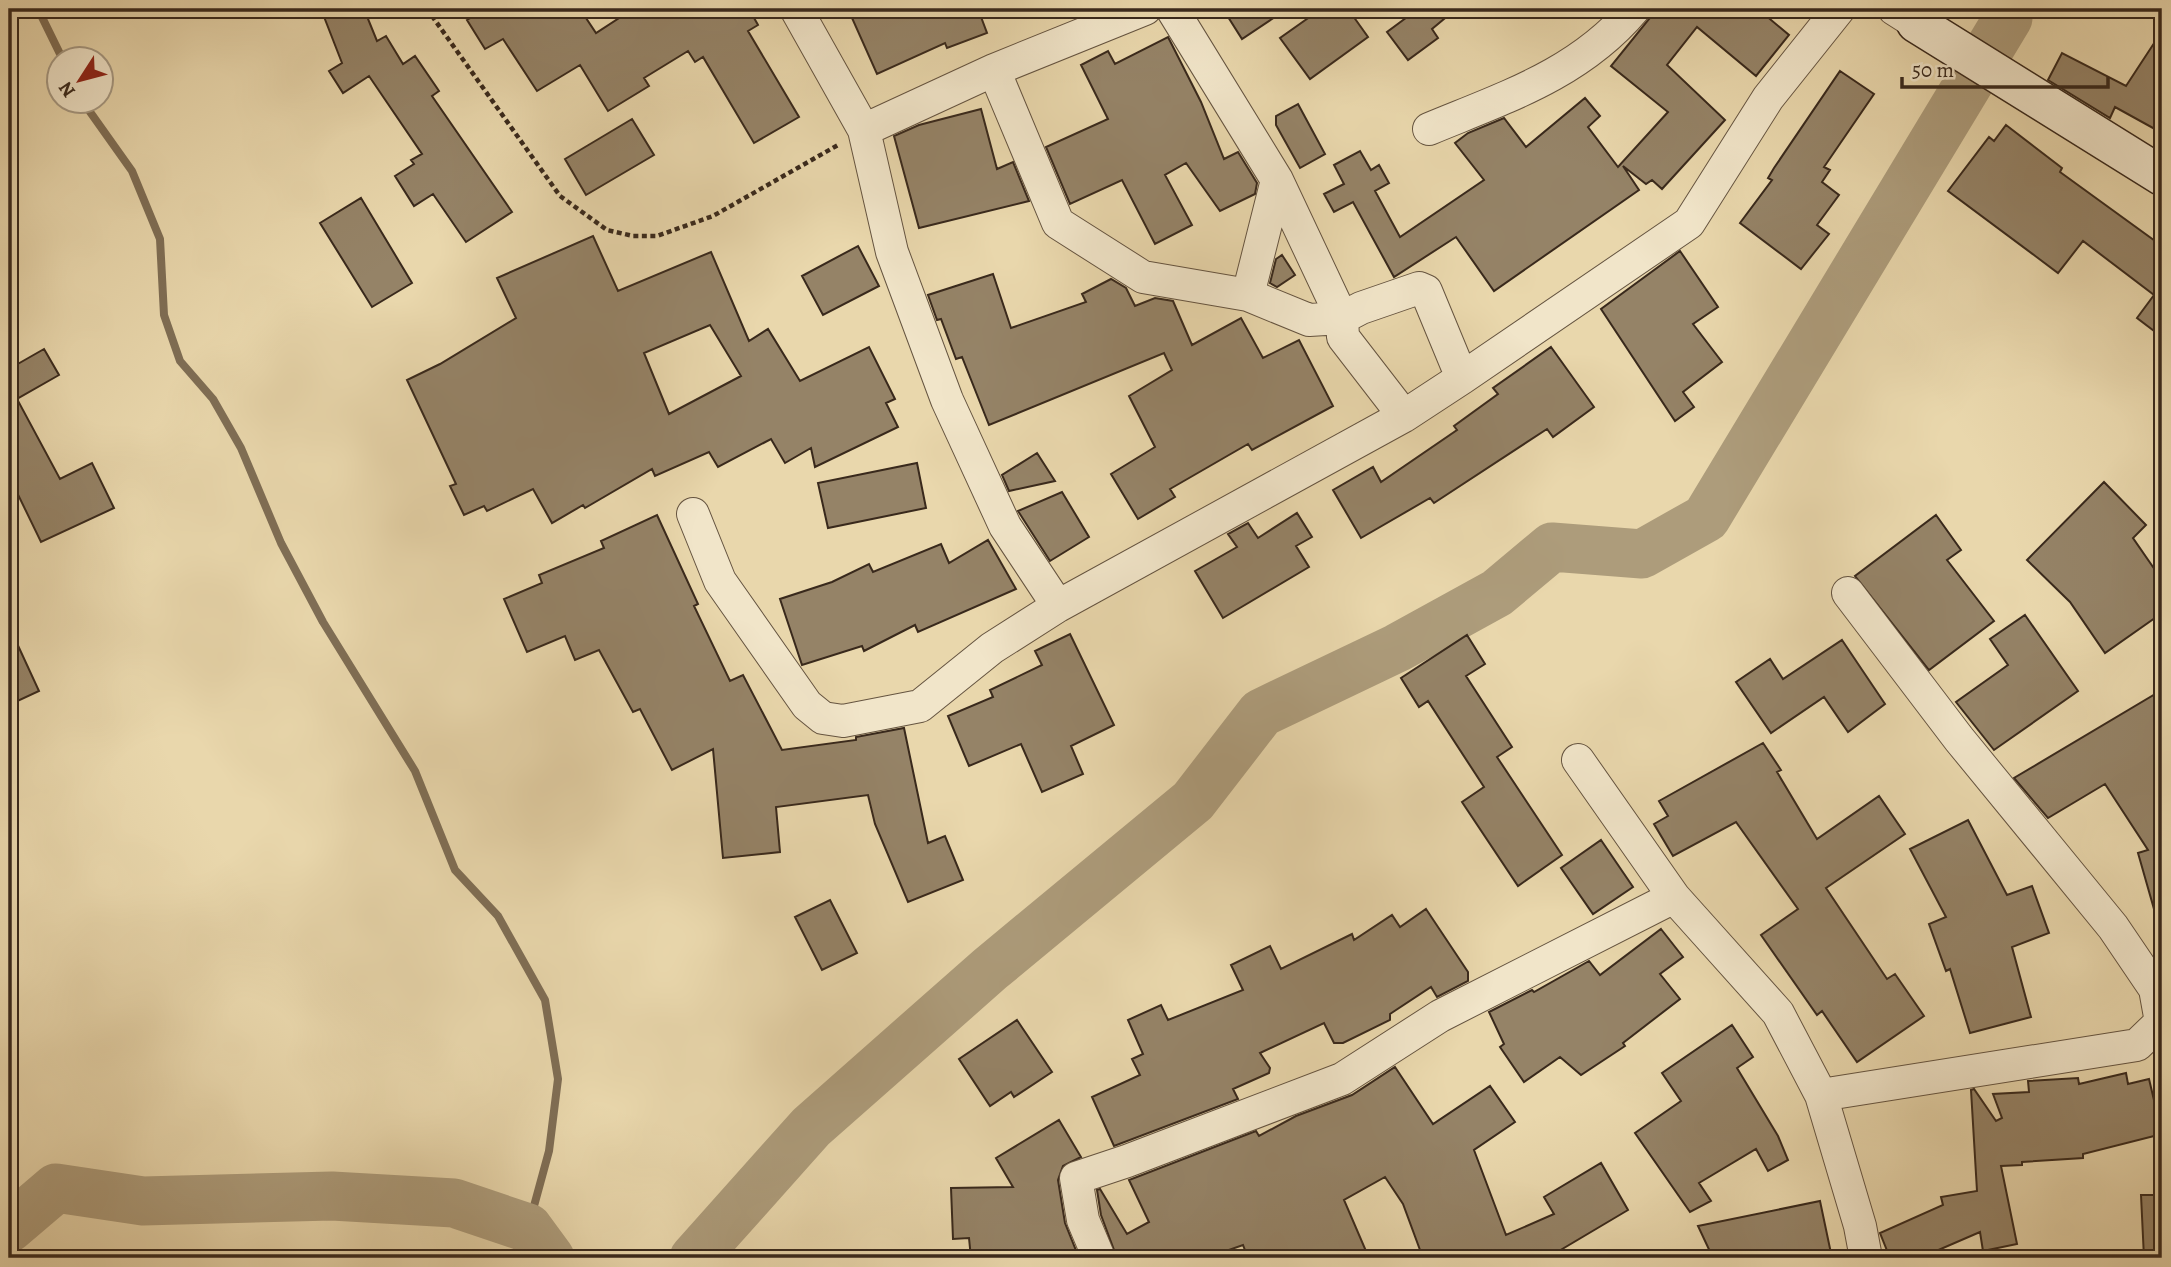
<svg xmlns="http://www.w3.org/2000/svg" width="2171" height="1267" font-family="Alegreya,serif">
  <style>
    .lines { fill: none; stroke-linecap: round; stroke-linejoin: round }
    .stream { stroke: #7f6e55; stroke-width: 8 }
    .river { stroke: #ad9c7b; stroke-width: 49 }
    .building { fill: #958367; stroke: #39291c; stroke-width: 2; fill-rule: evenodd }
    .street-casing { stroke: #655440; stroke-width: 34 }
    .secondary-casing { stroke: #39291c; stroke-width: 41 }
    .path { stroke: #39291c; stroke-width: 4.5; stroke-dasharray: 5 3.5; stroke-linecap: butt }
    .street { stroke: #f1e5c9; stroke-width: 32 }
    .secondary { stroke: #f1e5c9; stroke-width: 38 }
  </style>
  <rect width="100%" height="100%" fill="#e9d7ac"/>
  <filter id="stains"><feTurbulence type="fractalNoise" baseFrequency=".00286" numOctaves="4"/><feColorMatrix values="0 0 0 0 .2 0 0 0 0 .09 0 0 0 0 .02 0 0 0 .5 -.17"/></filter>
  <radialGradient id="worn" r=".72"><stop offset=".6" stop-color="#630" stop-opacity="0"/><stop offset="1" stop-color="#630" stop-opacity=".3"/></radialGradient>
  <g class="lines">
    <!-- stream -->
    <path class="stream" d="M38 9 63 60
      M2008 18 2034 9
      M83 102 132 171 160 239 164 315 180 361 213 399 241 448 281 543 323 622 415 771 455 870 498 916 545 1000 558 1079 549 1151 528 1228"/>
    <!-- river -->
    <path class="river" d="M9 1228 56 1188 143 1201 332 1196 454 1203 528 1228 550 1258
      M694 1258 811 1127 990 969 1193 801 1261 713 1397 648 1497 593 1552 547 1642 554 1706 518 2008 18 2001 9"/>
  </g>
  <!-- building -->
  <path class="building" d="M321 9H364L377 41 386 36 403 64 415 56 439 91 432 96 512 212 466 242 433 194 414 206 395 176 414 164 411 160 422 154 369 76 343 93 329 71 342 63Z
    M486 9H580L596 33 633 9H749L758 25 748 31 799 117 754 143 703 57 695 62 688 51 644 78 649 86 608 111 580 65 537 91 503 39 485 49 467 20Z
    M848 9H978L987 33 947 48 945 43 877 74Z
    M1223 9H1287L1242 39Z
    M1321 9H1348L1368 37 1310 79 1280 38Z
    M1418 9H1456L1432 29 1438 38 1408 60 1387 32Z
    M1657 9H1758L1789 35 1756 76 1697 27 1667 65 1725 120 1662 189 1652 180 1646 184 1623 166 1639 190 1494 291 1456 237 1394 277 1353 202 1334 212 1324 194 1344 184 1334 165 1360 151 1371 170 1379 165 1389 183 1375 191 1400 237 1484 180 1455 143 1468 133 1504 118 1526 147 1585 98 1600 116 1588 127 1618 167 1668 112 1611 66Z
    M2162 31V133L2115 107 2110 118 2048 80 2062 53 2126 86Z
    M1168 37 1201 102 1224 159 1238 152 1257 183 1255 194 1220 211 1186 163 1165 175 1192 225 1155 244 1122 180 1070 204 1046 147 1108 119 1081 65 1108 51 1115 64Z
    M1840 71 1874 94 1824 167 1830 170 1822 182 1839 195 1817 225 1829 234 1801 269 1740 223 1772 180 1768 178 1774 168Z
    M1298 104 1325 154 1300 168 1276 125V116Z
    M981 109 997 169 1013 162 1029 201 919 228 894 136 919 125Z
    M632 119 654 155 586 195 565 159Z
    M2006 125 2062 168 2060 172 2162 246V337L2137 318 2154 295 2083 241 2058 273 1948 191 1989 137 1994 141Z
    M361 198 412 283 372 307 320 223Z
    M593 236 618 291 711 252 749 341 768 329 800 381 869 347 895 399 886 403 898 427 815 467 811 448 785 463 771 439 718 467 709 452 655 476 652 469 585 508 583 505 552 523 533 489 487 511 484 506 464 515 450 486 456 484 407 380 440 364 516 318 497 278ZM710 325 741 376 669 414 644 353Z
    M858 246 879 286 823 315 802 276Z
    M1680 251 1718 307 1693 324 1722 362 1683 392 1694 407 1675 421 1601 309Z
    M1282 255 1295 275 1277 287 1270 283 1276 259Z
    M993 274 1011 328 1086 302 1082 294 1111 279 1126 288 1135 306 1155 298 1173 301 1192 345 1241 318 1263 358 1299 340 1333 406 1252 450 1248 444 1170 489 1175 497 1138 519 1111 474 1155 447 1129 396 1172 370 1164 353 989 425 962 357 956 359 941 319 937 320 928 295Z
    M1551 347 1594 407 1553 437 1547 429 1434 503 1430 498 1361 538 1333 490 1373 467 1381 482 1457 430 1454 426 1498 394 1493 388Z
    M44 349 59 375 17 399 60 479 92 463 114 508 41 542 9 476V369Z
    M1037 453 1055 481 1009 491 1002 475Z
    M917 463 926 508 828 528 818 483Z
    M2104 482 2146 525 2133 538 2162 580V613L2105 653 2070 602 2027 560Z
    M1062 492 1089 537 1050 561 1018 511Z
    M1297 513 1312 537 1296 546 1309 567 1223 618 1195 571 1237 547 1228 534 1248 523 1258 538Z
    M657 515 698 604 694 606 730 681 743 675 782 750 856 740V737L904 728 928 843 945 836 963 880 908 902 875 824 868 795 776 807 780 852 723 858 713 749 672 770 640 709 633 712 599 650 575 660 565 636 527 652 504 599 542 583 539 575 604 548 601 541Z
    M1936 515 1961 550 1947 560 1994 621 1929 670 1855 576Z
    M988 540 1016 589 918 632 915 625 864 651 862 646 802 665 780 599 832 582 869 564 873 572 941 544 949 563Z
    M2025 615 2078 691 1994 750 1956 702 2008 665 1990 639Z
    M9 626 39 691 9 705Z
    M1070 634 1114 725 1071 746 1083 774 1042 792 1021 744 969 766 948 716 993 697 990 690 1042 665 1035 651Z
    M1467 635 1485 664 1466 676 1512 747 1497 757 1562 855 1518 886 1462 802 1484 787 1428 701 1419 707 1401 678Z
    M1842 640 1885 704 1848 732 1824 697 1771 733 1736 682 1770 659 1783 679Z
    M2162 690V915L2156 916 2138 853 2148 850 2105 784 2048 818 2014 778Z
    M1763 743 1781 770 1777 772 1817 839 1879 796 1905 834 1826 888 1887 979 1895 974 1924 1016 1857 1062 1822 1011 1817 1015 1761 935 1798 909 1736 822 1673 856 1654 824 1668 816 1659 801Z
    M1968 820 2007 895 2032 886 2049 933 2012 947 2031 1017 1970 1033 1950 969 1946 971 1929 924 1946 917 1910 849Z
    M1601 840 1633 887 1593 914 1561 868Z
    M830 900 857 953 822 970 795 917Z
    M1426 909 1468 972V981L1437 997 1431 987 1390 1014V1020L1343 1043H1334L1324 1023 1260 1053 1270 1068 1269 1073 1233 1089 1238 1099 1114 1146 1092 1097 1140 1075 1132 1059 1143 1054 1128 1020 1161 1005 1168 1020 1243 990 1231 965 1270 946 1281 969 1352 934 1354 940 1392 915 1400 927Z
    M1661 929 1683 957 1660 974 1680 999 1623 1043 1625 1046 1581 1075 1560 1057 1524 1082 1500 1047 1504 1044 1489 1012 1532 990 1534 992 1589 961 1600 975Z
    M1017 1020 1052 1072 1014 1097 1011 1092 990 1106 959 1059Z
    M1732 1025 1753 1057 1737 1068 1778 1136 1788 1160 1768 1171 1756 1149 1699 1183 1711 1201 1690 1212 1635 1133 1681 1101 1662 1073Z
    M1395 1067 1433 1124 1490 1086 1515 1122 1474 1150 1506 1235 1554 1214 1544 1197 1601 1163 1628 1210 1547 1258H1423L1403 1204 1385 1177 1344 1200 1369 1258H1248L1243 1245 1206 1258H1117L1101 1215 1097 1190 1100 1189 1127 1234 1149 1222 1129 1180 1256 1131 1259 1136 1296 1116 1352 1095Z
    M2126 1073 2128 1084 2149 1079 2162 1134 2083 1154V1158L2022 1162V1165L2001 1166 2017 1244 1983 1251 1980 1232 1920 1258H1890L1880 1233 1943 1205 1941 1197 1977 1191 1971 1090 1974 1089 1996 1121 2002 1118 1993 1094 2029 1092 2028 1081 2078 1078 2079 1084Z
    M1059 1120 1081 1157 1063 1166 1058 1180 1065 1223 1079 1258H971L969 1238 953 1239 951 1188 1013 1187 996 1158Z
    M2141 1195H2162V1258H2144Z
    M1820 1201 1832 1258H1713L1698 1226Z"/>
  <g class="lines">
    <!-- street casing -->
    <g class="street-casing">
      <path id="street" d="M796 9 864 130 892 252 947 400 1005 526 1058 606
        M1172 9 1277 180 1342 318 1343 337 1404 416
        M1894 9 1916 23
        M994 70 1058 223 1143 277 1248 295 1309 320 1342 318 1361 308 1419 288 1426 291 1462 378
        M1429 129C1506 97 1579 74 1634 9
        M864 130 994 70 1145 9
        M1248 295 1277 180
        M693 514 720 581 807 705 823 718 843 721 920 706 992 648 1058 606 1404 416 1462 378 1689 223 1768 98 1839 9
        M1578 760 1674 897 1778 1013 1821 1095 1860 1226 1866 1258
        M1821 1095 2137 1045 2161 1022 2155 989 2113 927 1959 739 1848 593
        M1099 1258 1083 1220 1076 1178 1127 1161 1342 1079 1440 1016 1674 897"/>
    </g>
    <!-- secondary casing -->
    <g class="secondary-casing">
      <path id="secondary" d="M1916 23 2162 176"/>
    </g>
    <!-- path -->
    <path class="path" d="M427 9 560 196 607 230 633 236H657L713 216 838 145"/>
    <!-- street -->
    <use href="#street" class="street"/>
    <!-- secondary -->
    <use href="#secondary" class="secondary"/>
  </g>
  <!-- margin -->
  <rect width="2171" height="1267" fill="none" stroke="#e9d7ac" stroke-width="35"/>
  <rect x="10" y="10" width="2150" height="1246" fill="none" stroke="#39291c" stroke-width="3.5"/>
  <rect x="18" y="18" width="2136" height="1232" fill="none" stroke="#39291c" stroke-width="2"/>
  <!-- north arrow -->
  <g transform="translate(80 80) rotate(234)"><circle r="33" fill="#f1e5c9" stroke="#a79a84" stroke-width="2"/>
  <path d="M0-5L12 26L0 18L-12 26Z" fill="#8f2418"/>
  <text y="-10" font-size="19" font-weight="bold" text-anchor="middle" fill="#39291c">N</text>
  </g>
  <!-- scale -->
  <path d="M1902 77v10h206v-10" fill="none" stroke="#39291c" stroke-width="3.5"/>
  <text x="1912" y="77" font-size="21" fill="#39291c" stroke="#f1e5c9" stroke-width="5" paint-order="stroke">50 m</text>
  <rect width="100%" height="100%" filter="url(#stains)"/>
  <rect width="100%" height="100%" fill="url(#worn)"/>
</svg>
